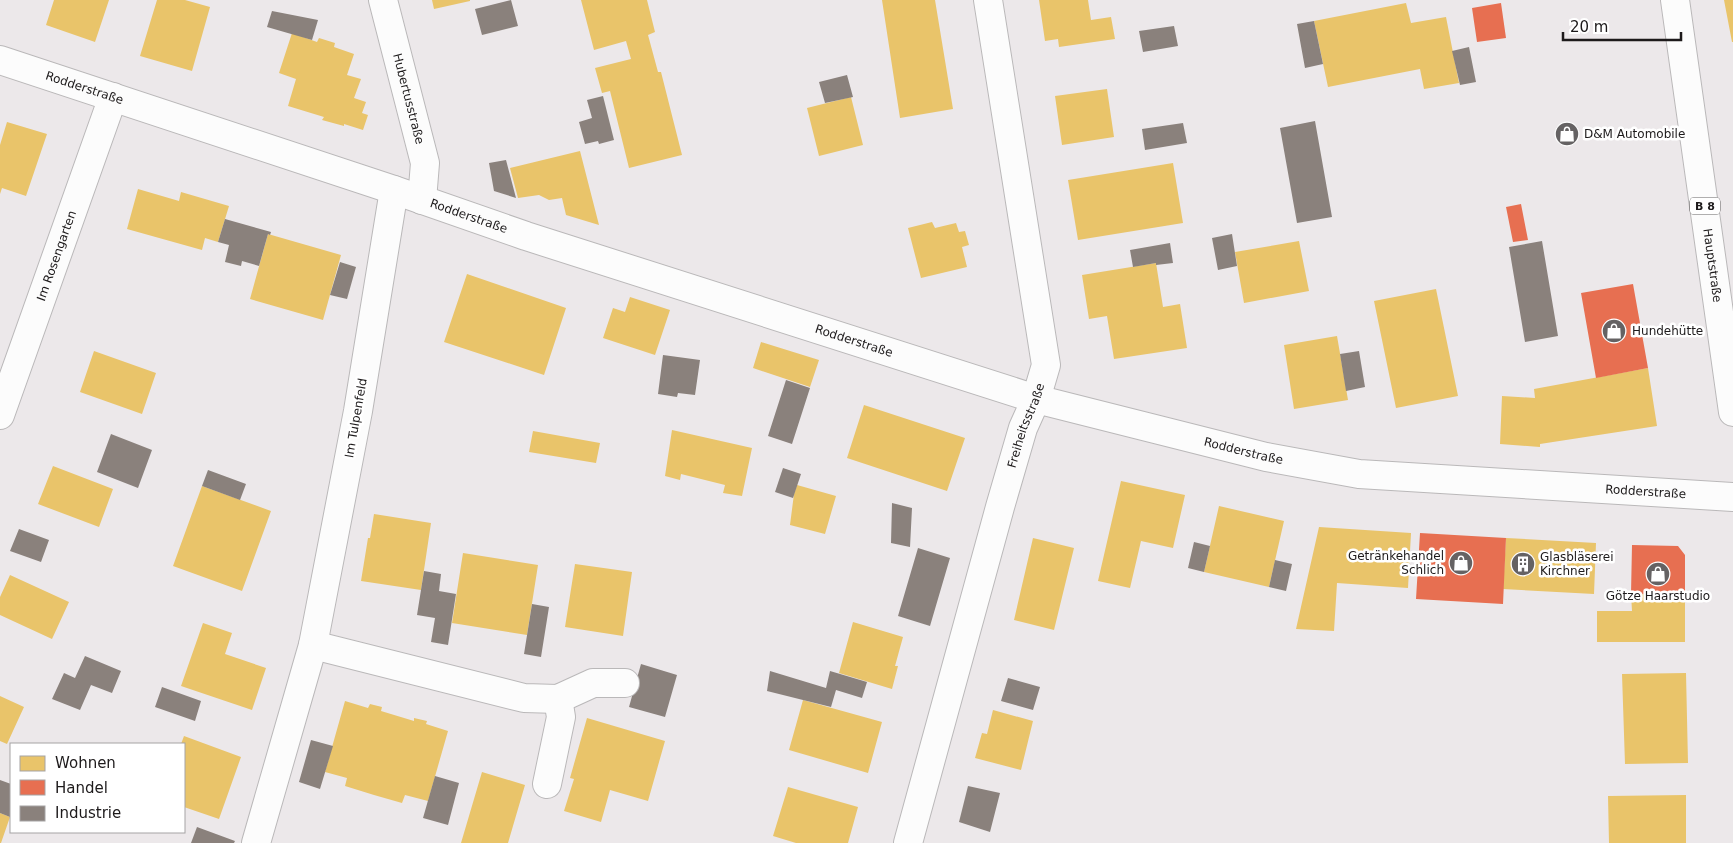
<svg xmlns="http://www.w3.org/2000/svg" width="1733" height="843" font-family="'DejaVu Sans',sans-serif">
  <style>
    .homes { fill: #e9c46a }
    .shops { fill: #e76f51 }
    .industry { fill: #8a817c }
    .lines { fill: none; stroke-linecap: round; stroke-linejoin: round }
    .minor-casing { stroke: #bab8b9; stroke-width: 30 }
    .major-casing { stroke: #bab8b9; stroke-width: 30 }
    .minor { stroke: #fcfcfc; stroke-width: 28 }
    .major { stroke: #fcfcfc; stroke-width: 28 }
    .labels { text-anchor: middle; stroke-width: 5; stroke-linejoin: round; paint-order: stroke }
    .shield { fill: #fff; stroke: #615f5f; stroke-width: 1 }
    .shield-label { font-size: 11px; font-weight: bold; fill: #1d1a1b }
    .street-label { font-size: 12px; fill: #1d1a1b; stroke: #fff }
    .poi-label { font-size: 12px; fill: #1d1a1b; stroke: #fff; text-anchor: start }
  </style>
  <rect width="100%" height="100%" fill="#ece8ea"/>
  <!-- homes -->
  <path class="homes" d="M54 0H109L95 42 46 25Z
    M157 0H185L210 7 192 71 140 56Z
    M432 0H470V1L434 9Z
    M581 0H647L655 32 648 35 658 72H661L682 155 629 168 610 91 602 93 595 68 631 59 626 41 594 50Z
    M882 0H935L953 109 900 118Z
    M1039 0H1088L1091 20 1111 17 1115 39 1059 47 1058 39 1045 41Z
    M1724 0H1733V42H1732Z
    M1406 3 1411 23 1446 17 1459 83 1424 89 1420 69 1328 87 1314 21Z
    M292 33 317 42 319 38 335 43 334 47 354 54 347 75 361 79 354 98 366 102 362 113 368 115 363 130 344 124V126L322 120 324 117 288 106 296 79 279 73Z
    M1107 89 1114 137 1062 145 1055 96Z
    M851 97 863 145 819 156 807 108Z
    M7 122 47 134 26 196 2 188 0 194V145Z
    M580 151 599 225 566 215 562 198 549 200 539 195 518 198 510 168Z
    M1173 163 1183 223 1078 240 1068 180Z
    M138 189 179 201 181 192 229 206 218 242 205 238 202 250 127 229Z
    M932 222 935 228 956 223 959 232 965 231 969 245 962 247 967 267 921 278 908 228Z
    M268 234 341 255 323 320 250 299Z
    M1299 241 1309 291 1244 303 1235 252Z
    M1156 263 1163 307 1180 304 1187 348 1114 359 1107 316 1089 319 1082 275Z
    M467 274 566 308 544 375 444 342Z
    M1436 289 1458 396 1396 408 1374 301Z
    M630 297 670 310 655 355 603 338 613 308 625 312Z
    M1337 336 1348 400 1294 409 1284 345Z
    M761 342 819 360 810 387 753 368Z
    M94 351 156 373 142 414 80 392Z
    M1648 368 1657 426 1540 444V447L1500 444 1502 396 1535 398 1534 389Z
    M864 405 965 438 947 491 847 458Z
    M672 430 752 448 742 496 723 493 725 485 681 474 680 480 665 476Z
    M533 431 600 443 596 463 529 452Z
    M53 466 113 489 99 527 38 504Z
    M1121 481 1185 495 1173 548 1141 541 1130 588 1098 581Z
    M797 485 836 496 825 534 790 525 794 494Z
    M202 486 271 511 242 591 173 566Z
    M1219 506 1284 521 1269 587 1204 572Z
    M374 514 431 523 421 590 361 581 368 538H370Z
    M1319 527 1411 533 1408 588 1337 583 1334 631 1296 629Z
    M1033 538 1074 548 1054 630 1014 620Z
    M1506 538 1596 543 1594 594 1503 589Z
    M463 553 538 565 527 635 452 623Z
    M575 564 632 572 623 636 565 627Z
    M10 575 69 602 52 639 0 615V597Z
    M1631 594H1685V642H1597V611H1632Z
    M853 622 903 637 895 666H898L892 689 839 673Z
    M203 623 232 633 225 654 266 668 252 710 181 686Z
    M1686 673 1688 763 1625 764 1622 674Z
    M0 696 24 707 7 744 0 741Z
    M803 700 882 722 868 773 789 750Z
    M345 701 368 708 370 704 382 707 381 711 414 721V718L427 721 426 724 448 731 428 801 405 795 402 803 374 795 345 786 347 778 325 772Z
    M993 710 1033 721 1021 770 975 758 982 733 987 734Z
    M587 718 665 741 648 801 610 790 601 822 564 811 574 779 570 778Z
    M184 736 241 757 219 819 184 807V744H181Z
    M482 772 525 785 508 843H461Z
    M788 787 858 807 848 843H796L773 836Z
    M1686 795V843H1609L1608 796Z
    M0 813 10 817 1 843H0Z"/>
  <!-- shops -->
  <path class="shops" d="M1501 3 1506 38 1477 42 1472 8Z
    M1521 204 1528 240 1513 242 1506 207Z
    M1633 284 1648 368 1596 378 1581 293Z
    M1420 533 1506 538 1503 604 1416 599Z
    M1632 545 1678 546 1685 555V594H1631Z"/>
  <!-- industry -->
  <path class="industry" d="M511 0 518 26 482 35 475 9Z
    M272 11 318 20 312 40 267 27Z
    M1314 21 1323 64 1305 68 1297 24Z
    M1174 26 1178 46 1143 52 1139 31Z
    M1469 47 1476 82 1460 85 1452 51Z
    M847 75 853 97 825 103 819 82Z
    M603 96 614 140 599 144 598 141 585 144 579 122 592 118 587 100Z
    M1315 121 1332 217 1297 223 1280 128Z
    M1183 123 1187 143 1145 150 1142 129Z
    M506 160 516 198 494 191 489 163Z
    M225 219 271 232 270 235 268 234 259 266 242 261 241 266 225 262 229 245 218 242Z
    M1232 234 1237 266 1218 270 1212 238Z
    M1542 241 1558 336 1525 342 1509 247Z
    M1170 243 1173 263 1156 265V263L1133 267 1130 250Z
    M340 262 356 267 347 299 330 295Z
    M1359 351 1365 387 1346 391 1340 354Z
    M663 355 700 360 695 395 678 393 677 397 658 394Z
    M786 380 810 388 792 444 768 436Z
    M111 434 152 450 138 488 97 472Z
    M783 468 801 474 793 498 775 492Z
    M208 470 246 484 240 500 202 486Z
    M892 503 912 508 910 547 891 543Z
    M19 529 49 540 41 562 10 551Z
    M1194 542 1210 546 1204 572 1188 568Z
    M918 548 950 558 930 626 898 616Z
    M1275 560 1292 564 1286 591 1269 587Z
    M424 571 441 574 439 591 456 594 448 645 431 642 435 618 417 615Z
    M532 604 549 607 541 657 524 654Z
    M85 656 121 671 112 693 91 685 80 710 52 699 64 673 75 678Z
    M641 664 677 675 665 717 629 707Z
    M770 671 826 688 830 671 867 682 862 698 836 690 831 707 767 691Z
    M1008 678 1040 687 1033 710 1001 701Z
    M162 687 201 701 195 721 155 707Z
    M311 740 333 746 320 789 299 782Z
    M435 776 459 783 448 825 423 818Z
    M0 780 11 784 10 817 0 813Z
    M968 786 1000 793 990 832 959 822Z
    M197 827 235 841 234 843H191Z"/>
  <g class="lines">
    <!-- minor casing -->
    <g class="minor-casing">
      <g id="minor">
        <path id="s1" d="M383 0 425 163 422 200"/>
        <path id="s2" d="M0 60 394 190 526 236 1036 399 1266 457 1359 474 1733 497"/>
        <path d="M394 190 358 411 313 645 524 698 558 699 593 683H625"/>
        <path id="s3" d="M0 415 113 97"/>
        <path d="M547 784 561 717 558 699"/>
        <path d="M256 843 313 645"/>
        <path id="s4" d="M908 843 1000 507 1023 428 1036 399 1046 365 988 0"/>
      </g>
    </g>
    <!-- major casing -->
    <g class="major-casing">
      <g id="major">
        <path id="s5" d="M1675 0 1733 412"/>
      </g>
    </g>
    <!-- minor -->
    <use href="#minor" class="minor"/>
    <!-- major -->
    <use href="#major" class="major"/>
  </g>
  <!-- icons -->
  <defs>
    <g id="shop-disc" transform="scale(1.25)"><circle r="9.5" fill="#656263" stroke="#fff"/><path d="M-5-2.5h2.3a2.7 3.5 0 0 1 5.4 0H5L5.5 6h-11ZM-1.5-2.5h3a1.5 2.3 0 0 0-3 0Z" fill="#fff"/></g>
    <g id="building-disc" transform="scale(1.25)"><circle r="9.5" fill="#656263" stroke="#fff"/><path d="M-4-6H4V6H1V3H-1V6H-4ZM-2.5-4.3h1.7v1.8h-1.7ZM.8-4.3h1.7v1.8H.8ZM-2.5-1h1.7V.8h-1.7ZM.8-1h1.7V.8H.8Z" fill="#fff"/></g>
  </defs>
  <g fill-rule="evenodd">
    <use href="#shop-disc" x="1567" y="134"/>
    <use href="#shop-disc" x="1614" y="331"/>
    <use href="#shop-disc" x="1461" y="563"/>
    <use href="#building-disc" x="1523" y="564"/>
    <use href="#shop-disc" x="1658" y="574"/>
  </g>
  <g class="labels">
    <!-- shield labels -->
    <rect class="shield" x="1690" y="197.5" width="30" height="17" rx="4"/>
    <g class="shield-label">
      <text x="1705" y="210">B 8</text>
    </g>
    <!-- street labels -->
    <g class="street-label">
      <text dy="4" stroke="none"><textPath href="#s2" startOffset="89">Rodderstraße</textPath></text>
      <text dy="4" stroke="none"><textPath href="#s1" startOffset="102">Hubertusstraße</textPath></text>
      <text dy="4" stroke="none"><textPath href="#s2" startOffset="494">Rodderstraße</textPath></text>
      <text dy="4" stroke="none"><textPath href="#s3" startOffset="169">Im Rosengarten</textPath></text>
      <text dy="4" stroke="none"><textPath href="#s5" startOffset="268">Hauptstraße</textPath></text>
      <text dy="4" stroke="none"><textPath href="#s2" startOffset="899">Rodderstraße</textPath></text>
      <text transform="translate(356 418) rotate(-80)" y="4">Im Tulpenfeld</text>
      <text dy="4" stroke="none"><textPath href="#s4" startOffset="434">Freiheitsstraße</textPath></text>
      <text dy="4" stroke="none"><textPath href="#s2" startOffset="1304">Rodderstraße</textPath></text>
      <text dy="4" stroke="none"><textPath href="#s2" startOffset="1709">Rodderstraße</textPath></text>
    </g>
    <!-- poi labels -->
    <g class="poi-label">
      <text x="1584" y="138">D&amp;M Automobile</text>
      <text x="1632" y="335">Hundehütte</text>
      <text x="1444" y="560" text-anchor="end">Getränkehandel<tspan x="1444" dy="14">Schlich</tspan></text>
      <text x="1540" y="561">Glasbläserei<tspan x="1540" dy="14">Kirchner</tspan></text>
      <text x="1658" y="600" text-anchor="middle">Götze Haarstudio</text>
    </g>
  </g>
  <!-- legend -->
  <rect x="10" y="743" width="175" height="90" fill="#ffffff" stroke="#a5a3a4"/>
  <rect x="20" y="756" width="25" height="15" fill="#e9c46a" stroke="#a5a3a4"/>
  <text x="55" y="768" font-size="15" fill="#1d1a1b">Wohnen</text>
  <rect x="20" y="780" width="25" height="15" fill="#e76f51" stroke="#a5a3a4"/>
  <text x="55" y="793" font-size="15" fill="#1d1a1b">Handel</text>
  <rect x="20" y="806" width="25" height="15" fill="#8a817c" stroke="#a5a3a4"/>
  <text x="55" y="818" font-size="15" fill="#1d1a1b">Industrie</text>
  <!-- scale -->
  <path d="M1563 32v8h118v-8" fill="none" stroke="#1d1a1b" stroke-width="2.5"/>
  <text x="1570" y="32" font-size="15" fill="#1d1a1b" stroke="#ffffff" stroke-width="4" paint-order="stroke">20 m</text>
</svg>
